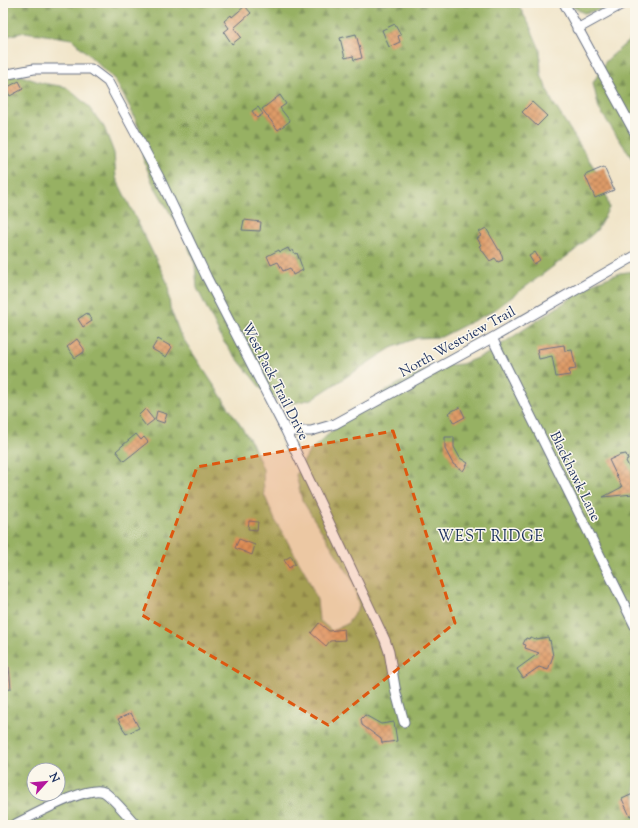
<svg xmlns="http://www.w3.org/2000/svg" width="638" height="828" font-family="'Sorts Mill Goudy',serif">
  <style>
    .forest { fill: url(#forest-firs); stroke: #597060; fill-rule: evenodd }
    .building { fill: url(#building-cross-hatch) }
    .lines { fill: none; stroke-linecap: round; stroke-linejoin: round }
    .minor-casing { stroke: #666f83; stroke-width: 11 }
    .minor { stroke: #fff; stroke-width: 9 }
    .marked { fill: #de5710; fill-opacity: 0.2; stroke: #de5710; stroke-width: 3; stroke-dasharray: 8 5; stroke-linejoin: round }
    .labels { text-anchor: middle; stroke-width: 3; stroke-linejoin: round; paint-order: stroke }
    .street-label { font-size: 14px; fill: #1b2f5e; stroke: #fbf7ec }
    .neighbourhood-label { font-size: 15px; letter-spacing: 1px; fill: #1b2f5e; stroke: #fbf7ec }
  </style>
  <defs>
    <pattern id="forest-firs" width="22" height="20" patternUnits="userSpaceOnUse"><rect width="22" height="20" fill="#97b163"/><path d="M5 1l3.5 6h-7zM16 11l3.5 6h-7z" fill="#7a9055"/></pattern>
    <pattern id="building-cross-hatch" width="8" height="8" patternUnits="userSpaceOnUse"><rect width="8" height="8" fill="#de9b67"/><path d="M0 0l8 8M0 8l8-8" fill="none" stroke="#b37f58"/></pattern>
  </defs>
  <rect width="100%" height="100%" fill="#fbf7ec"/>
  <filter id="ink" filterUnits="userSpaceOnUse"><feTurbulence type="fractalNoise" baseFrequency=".025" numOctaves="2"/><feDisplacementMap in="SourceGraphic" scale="8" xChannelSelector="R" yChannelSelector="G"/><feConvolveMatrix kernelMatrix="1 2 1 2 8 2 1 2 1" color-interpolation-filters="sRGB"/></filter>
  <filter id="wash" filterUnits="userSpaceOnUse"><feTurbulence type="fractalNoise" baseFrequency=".012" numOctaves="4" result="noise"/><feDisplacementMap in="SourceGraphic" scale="16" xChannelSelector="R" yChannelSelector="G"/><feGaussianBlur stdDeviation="0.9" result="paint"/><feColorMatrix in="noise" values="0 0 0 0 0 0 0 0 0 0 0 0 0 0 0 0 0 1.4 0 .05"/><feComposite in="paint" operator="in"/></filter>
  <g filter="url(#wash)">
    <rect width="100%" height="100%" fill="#f1e5c9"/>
    <!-- forest -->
    <path class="forest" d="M3 3H517L529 24 540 50 541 75 552 101 603 182 609 208 597 230 574 251 493 311 441 337 417 338 391 348 312 399 286 405 264 392 223 341 197 288 195 264 185 238 153 184 143 158 141 133 130 107 115 80 72 39 25 32 3 37Z
      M566 3H615L609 8 584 13Z
      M635 35V163L599 109 593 83 606 61Z
      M19 75 42 83 66 87 87 105 104 127 114 153 116 178 168 284 170 308 180 334 252 443 263 469 264 494 275 520 306 574 317 600 319 620 332 631 347 624 359 607 353 581 302 500 296 475 309 452 331 432 385 391 412 376 437 366 462 364 487 354 594 283 620 273 635 271V825H65L58 822 32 825H3V76ZM34 770H58V794H34Z"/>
    <g id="blocks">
      <!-- building -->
      <path class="building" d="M245 6 251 13 234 28 241 37 232 44 224 32 229 28 224 21 231 15 232 17Z
        M395 24 401 35 398 36 400 42 389 47 382 30Z
        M356 34 362 58 354 60 353 56 345 58 340 38Z
        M19 81 23 89 10 96 6 88Z
        M280 95 286 104 280 108 290 121 278 130 262 109Z
        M532 102 547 116 537 126 522 112Z
        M258 107 263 114 257 118 252 111Z
        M604 167 614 190 595 198 585 175Z
        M244 220 261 222 260 231 242 230Z
        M486 228 502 255 503 260 498 262 495 258 490 261 479 246 481 245 477 238 481 236 479 232Z
        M288 248 290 252 293 250 295 254 297 253 303 270 293 275 290 268 283 271 278 262 271 265 267 256 279 250 280 252Z
        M535 252 540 260 534 264 529 256Z
        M87 313 92 321 83 327 78 319Z
        M77 339 84 349V352L75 358 67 347Z
        M158 339 172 347 166 357 152 349Z
        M564 345 565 351 572 350 576 369 569 370 570 375 556 377 552 356 539 359 537 349Z
        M460 407 465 417 454 423 448 413Z
        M145 409 154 420 146 426 138 416Z
        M157 411 167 414 164 423 155 420Z
        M136 434 141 440 144 437 148 442 124 461 116 451Z
        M445 437H454V447L460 458 468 463 463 471 453 464 445 449Z
        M626 454 628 460 626 461 631 471 633 494 603 497 622 487 609 460 620 455Z
        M249 521 258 522 257 530 248 529Z
        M239 539 255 545 252 555 235 548Z
        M291 556 295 564 289 568 284 560Z
        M319 623 329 631 344 629 345 640 330 641 326 646 311 633Z
        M530 637 536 639 548 637 549 641 550 640 553 656 548 670 539 667 523 678 517 669 539 653 525 648 526 645 523 644 526 638 529 639Z
        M9 667 11 689 4 690 3 668Z
        M131 713 139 728 126 734 118 719Z
        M365 715 381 724 394 722 397 741 382 743 381 739 362 725 361 719Z
        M633 794 635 798V814L630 816 622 799Z"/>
    </g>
  </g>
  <g filter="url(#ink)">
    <use href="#blocks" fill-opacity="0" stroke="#666f83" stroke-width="1"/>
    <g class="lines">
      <!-- minor casing -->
      <g class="minor-casing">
        <path id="minor" d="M564 3 635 133
          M577 29 624 3
          M3 75 34 69H91L108 82 159 177 207 278 286 431 385 640 389 652 396 693 404 722
          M492 338 635 626
          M286 431H311L335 424 492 338 635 256
          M13 825C31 817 88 784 104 792 111 796 130 818 136 825"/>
      </g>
      <!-- minor -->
      <use href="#minor" class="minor"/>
    </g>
  </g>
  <!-- marked area -->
  <path class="marked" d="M393 431 455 623 328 725 142 615 197 467Z"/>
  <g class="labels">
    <!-- street labels -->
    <g class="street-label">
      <text transform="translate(457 341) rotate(-29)" y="5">North Westview Trail</text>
      <text transform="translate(276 381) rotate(63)" y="5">West Pack Trail Drive</text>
      <text transform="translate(576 476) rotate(64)" y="5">Blackhawk Lane</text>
    </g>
    <!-- neighbourhood labels -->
    <g class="neighbourhood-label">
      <text x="491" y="541">WEST RIDGE</text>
    </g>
  </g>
  <!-- margin -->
  <rect width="638" height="828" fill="none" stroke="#fbf7ec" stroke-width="16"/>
  <!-- north arrow -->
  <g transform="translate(46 782) rotate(63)"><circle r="19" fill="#fbf7ec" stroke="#a1a7b3"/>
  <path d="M0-3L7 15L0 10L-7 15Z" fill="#b5179e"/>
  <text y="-6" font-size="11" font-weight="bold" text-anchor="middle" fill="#1b2f5e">N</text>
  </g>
</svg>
